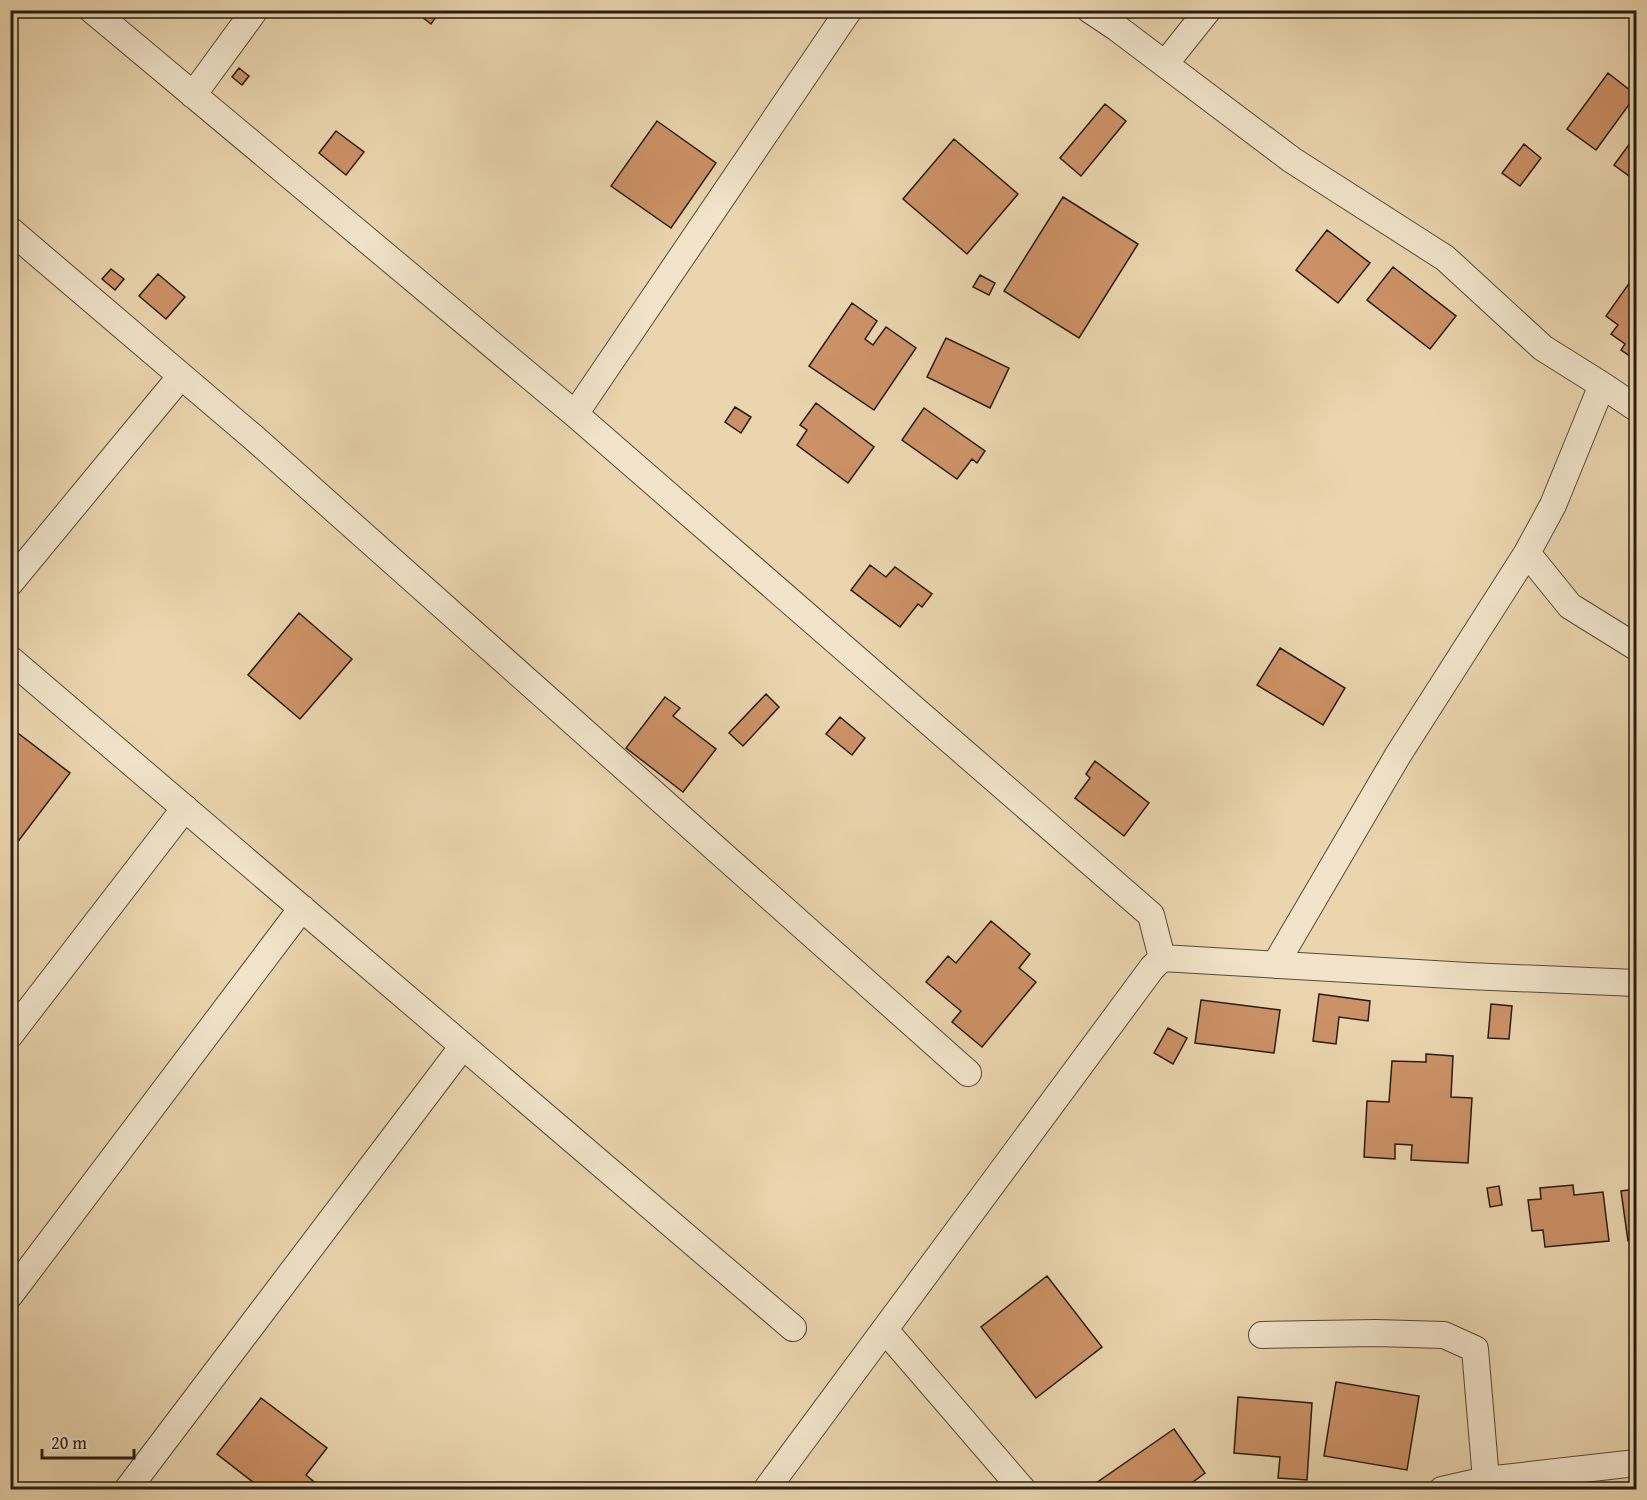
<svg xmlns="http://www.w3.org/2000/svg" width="1647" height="1500" font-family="'Gentium Book Plus',serif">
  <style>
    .building { fill: #cc9167; stroke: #261c14; stroke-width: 1.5 }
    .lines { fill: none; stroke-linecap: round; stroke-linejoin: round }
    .minor-casing { stroke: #574a3a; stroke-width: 28 }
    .minor { stroke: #f1e4ca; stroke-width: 26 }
  </style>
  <rect width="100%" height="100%" fill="#ead5ae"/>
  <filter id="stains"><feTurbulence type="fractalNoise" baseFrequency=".00333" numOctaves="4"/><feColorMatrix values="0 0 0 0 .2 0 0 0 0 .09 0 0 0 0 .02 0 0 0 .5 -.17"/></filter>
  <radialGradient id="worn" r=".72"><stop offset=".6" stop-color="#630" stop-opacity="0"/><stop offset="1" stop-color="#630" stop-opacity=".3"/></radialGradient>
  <!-- building -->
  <path class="building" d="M413 10H441L431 24Z
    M239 68 249 76 242 85 232 77Z
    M1608 73 1636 95 1596 150 1567 129Z
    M1105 104 1126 121 1081 176 1060 158Z
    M657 121 716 163 671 228 611 186Z
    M336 131 364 152 346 175 319 153Z
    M1636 135V181L1614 165Z
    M954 139 1018 194 967 254 903 199Z
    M1524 144 1541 158 1520 186 1502 173Z
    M1063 197 1138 244 1079 338 1004 291Z
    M1327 230 1370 263 1338 303 1296 270Z
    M1393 267 1456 316 1430 349 1367 300Z
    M111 269 124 279 115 290 102 279Z
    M158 274 185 297 166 319 139 296Z
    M980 275 995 283 989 295 973 287Z
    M1630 282 1636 287V360L1621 350 1625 344 1611 334 1618 325 1606 316Z
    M852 303 877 321 865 339 873 345 886 327 916 348 874 410 809 366Z
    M946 338 1009 368 990 408 927 377Z
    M816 403 874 447 848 483 797 445 807 430 800 425Z
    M735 407 751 417 741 433 725 422Z
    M924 408 985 451 977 463 972 459 957 479 902 440Z
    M870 565 886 577 895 567 932 594 922 607 918 604 900 627 851 590Z
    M299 613 352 659 300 719 248 675Z
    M1280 648 1345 688 1323 725 1257 685Z
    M766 694 779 707 743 746 729 733Z
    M665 697 680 708 673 716 716 749 683 792 626 748Z
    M840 717 865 738 852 755 826 734Z
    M10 727 70 773 10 852Z
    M1095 761 1149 803 1124 836 1075 798 1090 778 1086 774Z
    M991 921 1030 954 1019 968 1036 982 982 1047 952 1022 961 1011 926 982 948 956 956 963Z
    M1319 994 1370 1001 1368 1021 1339 1017 1336 1044 1313 1041Z
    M1201 1000 1280 1010 1274 1053 1195 1043Z
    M1491 1004 1512 1006 1509 1039 1488 1038Z
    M1168 1028 1187 1038 1173 1064 1154 1053Z
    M1426 1054 1453 1056 1451 1097 1472 1098 1468 1163 1411 1160 1412 1145 1395 1144V1159L1364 1157 1367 1101 1389 1102 1392 1061 1426 1062Z
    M1573 1185 1574 1195 1603 1192 1609 1241 1545 1247 1543 1230 1532 1231 1528 1200 1541 1199 1540 1188Z
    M1499 1186 1502 1205 1490 1207 1487 1188Z
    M1636 1189V1240L1628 1241 1621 1191Z
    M1047 1276 1102 1347 1036 1398 981 1327Z
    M1336 1382 1419 1396 1407 1470 1324 1456Z
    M1238 1397 1312 1403 1307 1480 1278 1478 1280 1457 1234 1453Z
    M261 1398 327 1448 306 1475 320 1487 318 1490H263L217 1454Z
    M1174 1429 1205 1473 1182 1490H1086Z"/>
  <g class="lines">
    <!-- minor casing -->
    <g class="minor-casing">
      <path id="minor" d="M92 10 575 414 1151 915 1162 958 1152 968 766 1490
        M1090 10 1117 28 1292 160 1445 258 1543 348 1602 385 1553 505 1527 553 1398 755 1275 965
        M1165 64 1208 10
        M193 95 255 10
        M10 230 253 437 968 1073
        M1602 385 1636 408
        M575 414 849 10
        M1527 553 1570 606 1636 647
        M10 583 181 376
        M10 659 793 1328
        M1162 958 1468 976 1636 983
        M10 1035 185 808
        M10 1295 302 908
        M885 1330 1023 1490
        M1262 1335 1376 1333 1444 1335 1475 1349 1486 1480
        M127 1490 463 1046
        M1442 1490 1486 1480 1636 1463"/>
    </g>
    <!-- minor -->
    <use href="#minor" class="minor"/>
  </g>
  <!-- margin -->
  <rect width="1647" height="1500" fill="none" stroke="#ead5ae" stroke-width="36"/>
  <rect x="12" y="12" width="1623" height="1476" fill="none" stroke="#261c14" stroke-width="3"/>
  <rect x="18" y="18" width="1611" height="1464" fill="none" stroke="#261c14" stroke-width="1.5"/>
  <!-- scale -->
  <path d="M42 1449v9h92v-9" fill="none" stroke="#261c14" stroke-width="3"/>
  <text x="51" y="1449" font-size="18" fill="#261c14" stroke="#f1e4ca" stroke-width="4.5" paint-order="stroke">20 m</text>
  <rect width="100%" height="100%" filter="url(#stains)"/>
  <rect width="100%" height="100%" fill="url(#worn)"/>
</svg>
